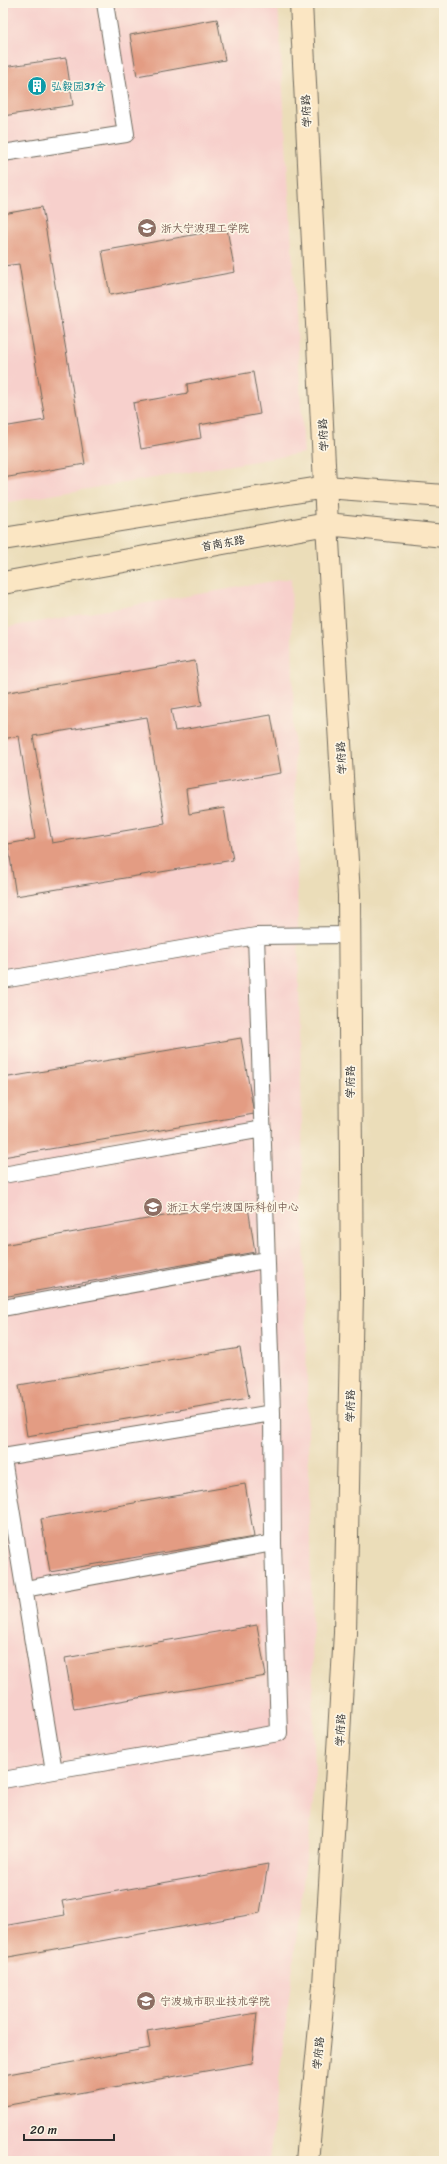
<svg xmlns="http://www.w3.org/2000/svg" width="447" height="2164" font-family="Sriracha,'LXGW WenKai TC',sans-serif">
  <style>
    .built { fill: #f7d0cc }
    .building { fill: #e39c83; fill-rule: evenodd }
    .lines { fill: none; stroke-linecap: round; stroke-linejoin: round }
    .lane-casing { stroke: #6e695d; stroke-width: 18 }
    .secondary-casing { stroke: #6e695d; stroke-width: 24 }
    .lane { stroke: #fff; stroke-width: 16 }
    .secondary { stroke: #fbe6c3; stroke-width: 22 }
    .labels { text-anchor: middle; stroke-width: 3.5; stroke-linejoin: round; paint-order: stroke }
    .culture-label { font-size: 11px; fill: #0d838f; stroke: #fcf5e5; text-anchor: start }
    .street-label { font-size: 11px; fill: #2b2b2b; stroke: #fcf5e5 }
    .education-label { font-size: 11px; fill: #785e54; stroke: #fcf5e5; text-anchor: start }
  </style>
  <rect width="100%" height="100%" fill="#fcf5e5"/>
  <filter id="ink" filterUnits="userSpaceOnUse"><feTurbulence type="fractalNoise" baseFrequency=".025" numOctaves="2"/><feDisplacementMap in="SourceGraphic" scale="8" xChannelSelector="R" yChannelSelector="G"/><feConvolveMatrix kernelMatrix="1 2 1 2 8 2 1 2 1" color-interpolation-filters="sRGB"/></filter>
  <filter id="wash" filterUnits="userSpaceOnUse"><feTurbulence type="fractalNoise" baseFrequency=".012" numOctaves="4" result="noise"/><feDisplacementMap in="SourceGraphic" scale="16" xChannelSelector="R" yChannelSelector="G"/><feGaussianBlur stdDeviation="0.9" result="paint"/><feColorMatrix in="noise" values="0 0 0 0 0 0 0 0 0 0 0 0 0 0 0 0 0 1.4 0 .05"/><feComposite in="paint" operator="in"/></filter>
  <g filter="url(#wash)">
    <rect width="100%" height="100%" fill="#ebddb9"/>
    <!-- built -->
    <path class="built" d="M3 3H278L304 453 3 503Z
      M291 578 315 1786 269 2161H3V628Z"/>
    <g id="blocks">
      <!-- building -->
      <path class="building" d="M217 19 225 60 137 76 130 35Z
        M66 58 73 105 3 116V67Z
        M42 207 85 464 3 478V427L45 420 19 264 3 266V214Z
        M227 229 235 272 110 295 102 251Z
        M253 372 260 414 199 425 201 438 141 449 133 403 188 393 187 384Z
        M195 661 202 705 171 710 175 731 271 715 281 773 186 789 189 814 224 808 233 860 16 896 8 844 35 839 19 736 3 739V693ZM147 717 165 824 52 843 33 736Z
        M241 1038 254 1114 3 1157V1078Z
        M247 1201 255 1252 3 1297V1245Z
        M240 1348 249 1398 27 1436 19 1385Z
        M245 1484 254 1537 50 1572 41 1519Z
        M257 1625 266 1676 74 1709 65 1658Z
        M268 1864 260 1913 3 1958V1926L65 1915 62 1901Z
        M257 2013 252 2063 3 2106V2075L150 2048 147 2031Z"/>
    </g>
  </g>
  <g filter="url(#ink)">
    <use href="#blocks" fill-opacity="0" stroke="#6e695d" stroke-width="1"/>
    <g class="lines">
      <!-- lane casing -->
      <g class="lane-casing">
        <path id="lane" d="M3 153 126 134 105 3
          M3 980 256 936 349 935
          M3 1175 263 1129
          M3 1308 265 1260
          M3 1457 272 1413
          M3 1459 54 1771 279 1733 273 1543 272 1413 256 936
          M25 1589 273 1543
          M3 1780 54 1771"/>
      </g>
      <!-- secondary casing -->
      <g class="secondary-casing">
        <path id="secondary" d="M301 3 327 524 349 895 352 1293 345 1633 324 1985 307 2161
          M3 539 326 487 444 496
          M3 583 327 524 444 536"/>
      </g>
      <!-- lane -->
      <use href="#lane" class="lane"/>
      <!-- secondary -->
      <use href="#secondary" class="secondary"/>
    </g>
  </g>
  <!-- icons -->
  <defs>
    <g id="building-disc" transform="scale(1)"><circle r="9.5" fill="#0f9aa8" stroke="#fcf5e5"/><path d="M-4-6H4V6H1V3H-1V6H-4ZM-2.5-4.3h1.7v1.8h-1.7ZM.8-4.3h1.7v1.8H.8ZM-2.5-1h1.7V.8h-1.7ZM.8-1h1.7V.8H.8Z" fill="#fff"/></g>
    <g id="university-disc" transform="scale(1)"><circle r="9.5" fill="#8d6e63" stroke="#fcf5e5"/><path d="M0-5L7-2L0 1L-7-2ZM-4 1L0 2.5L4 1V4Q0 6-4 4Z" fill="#fff"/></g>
  </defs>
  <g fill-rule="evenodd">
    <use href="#building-disc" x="37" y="86"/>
    <use href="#university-disc" x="147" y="228"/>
    <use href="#university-disc" x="153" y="1207"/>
    <use href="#university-disc" x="146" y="2001"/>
  </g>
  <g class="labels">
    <!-- culture labels -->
    <g class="culture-label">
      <text x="51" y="90">弘毅园31舍</text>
    </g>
    <!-- street labels -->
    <g class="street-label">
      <text transform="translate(306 111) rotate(-93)" y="4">学府路</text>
      <text transform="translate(323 435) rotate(-93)" y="4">学府路</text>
      <text transform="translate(223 543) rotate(-10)" y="4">首南东路</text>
      <text transform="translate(341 758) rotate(-93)" y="4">学府路</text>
      <text transform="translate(350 1082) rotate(-90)" y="4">学府路</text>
      <text transform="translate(350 1406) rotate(-89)" y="4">学府路</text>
      <text transform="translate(340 1730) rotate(-87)" y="4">学府路</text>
      <text transform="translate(318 2053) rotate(-84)" y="4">学府路</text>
    </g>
    <!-- education labels -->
    <g class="education-label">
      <text x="161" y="232">浙大宁波理工学院</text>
      <text x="167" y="1211">浙江大学宁波国际科创中心</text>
      <text x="160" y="2005">宁波城市职业技术学院</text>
    </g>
  </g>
  <!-- margin -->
  <rect width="447" height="2164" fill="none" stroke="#fcf5e5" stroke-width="16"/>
  <!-- scale -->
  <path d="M24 2134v6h90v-6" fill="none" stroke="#2b2b2b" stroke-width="2"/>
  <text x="30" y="2134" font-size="12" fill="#2b2b2b" stroke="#fcf5e5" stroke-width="3" paint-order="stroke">20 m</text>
</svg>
